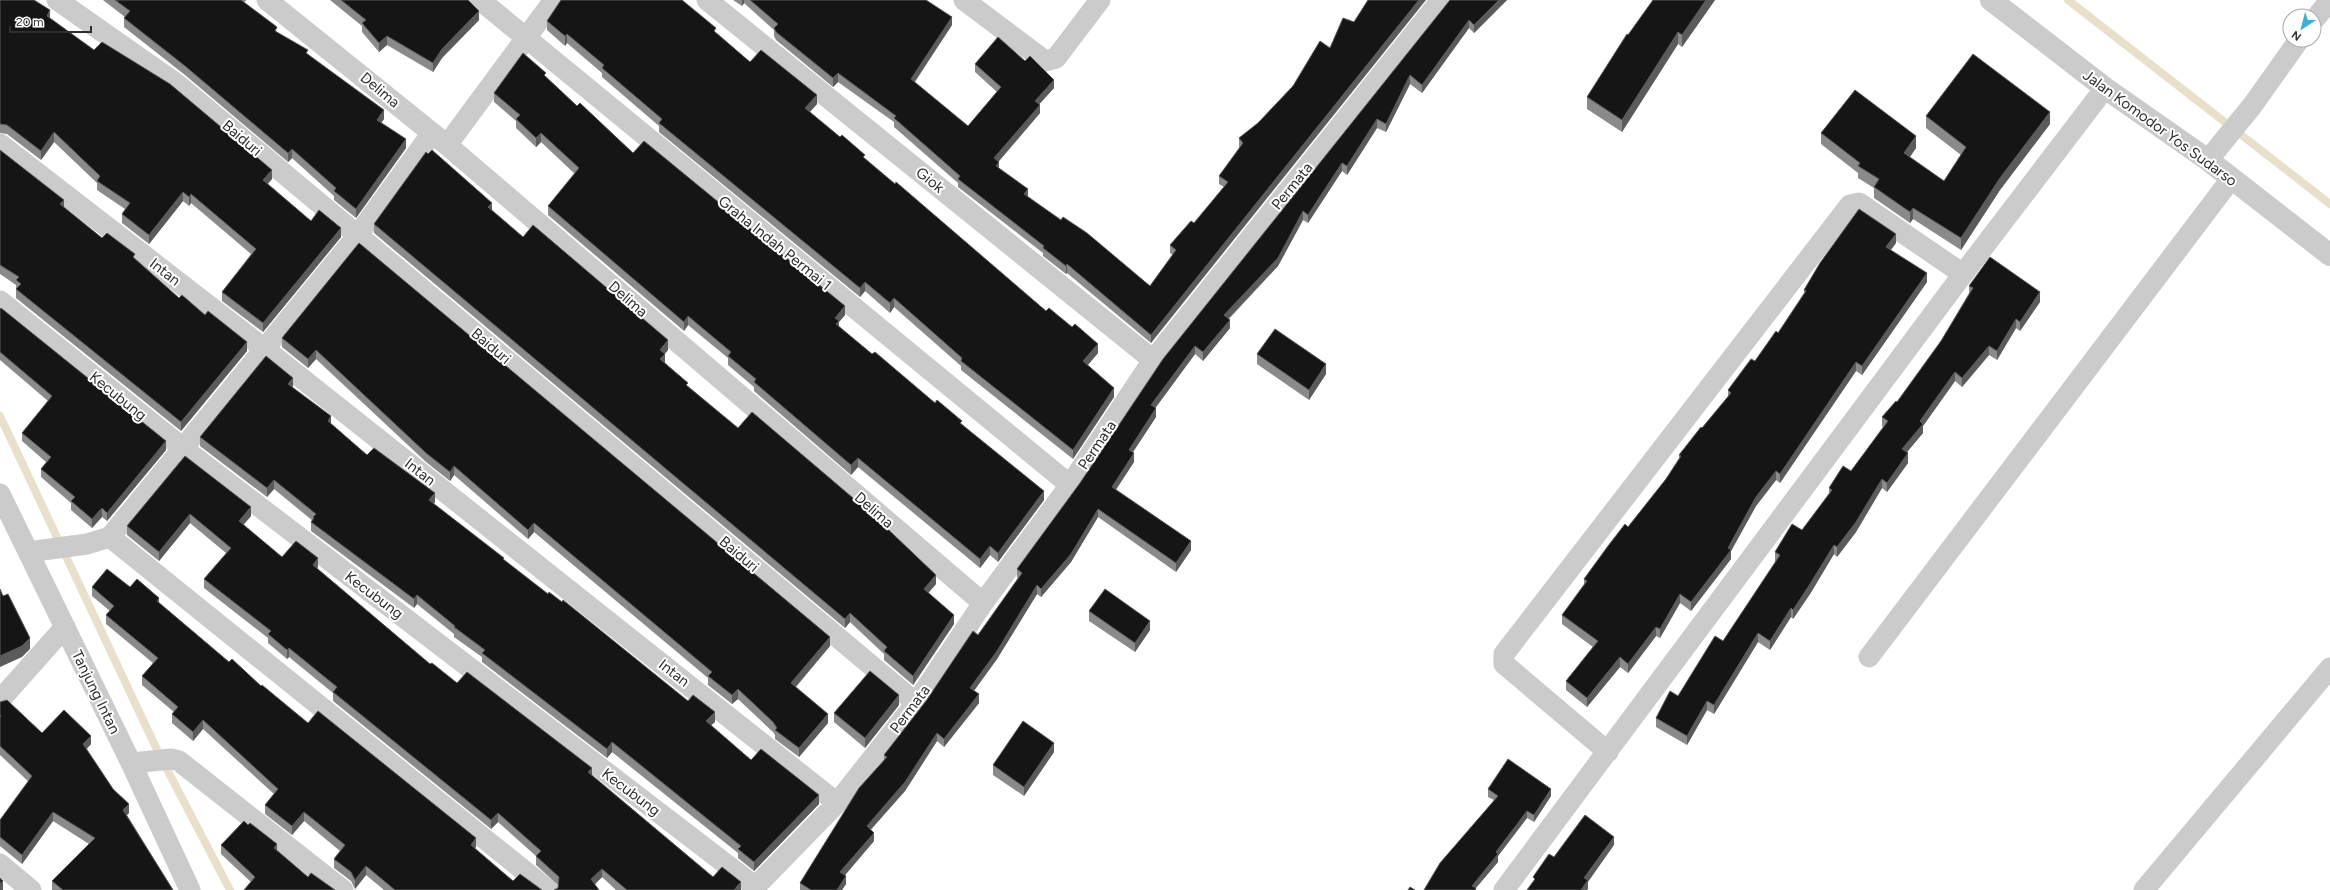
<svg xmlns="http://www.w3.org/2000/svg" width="2330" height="890" font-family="Figtree,sans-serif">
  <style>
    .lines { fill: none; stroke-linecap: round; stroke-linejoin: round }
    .stream { stroke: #e8e0ca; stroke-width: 8 }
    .minor { stroke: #cbcbcb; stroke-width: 21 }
    .tertiary { stroke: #cbcbcb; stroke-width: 22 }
    .wall { fill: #8a8a8a }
    .shaded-wall { fill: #5b5b5b }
    .building { fill: #151515; stroke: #5b5b5b }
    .labels { text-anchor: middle; stroke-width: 4; stroke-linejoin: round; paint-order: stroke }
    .street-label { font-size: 15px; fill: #2e2e2e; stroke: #fff }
  </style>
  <rect width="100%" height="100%" fill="#fff"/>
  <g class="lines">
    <!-- stream -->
    <path class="stream" d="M2068 0 2330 204
      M0 416 159 754 230 890"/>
    <!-- minor -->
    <path class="minor" d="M57 0 177 84 916 703
      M267 0 447 145 983 603
      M480 0 1070 485
      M707 0 1153 360
      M964 0 1045 61 1056 58 1100 0
      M2314 20 2330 0
      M0 144 266 350 837 803
      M447 145 554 0
      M2208 160 2252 106 2299 40
      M0 301 184 449 752 884 760 882 837 803 916 703 983 603 1070 485 1153 360 1441 0
      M0 494 131 763 190 890
      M110 537 548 890
      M28 552 87 544 110 537 358 235 432 133
      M1869 657 2231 179
      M0 700 65 627
      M1608 752 1504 664V654L1850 205 1859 203 1963 274
      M131 763 172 759 179 761 343 890
      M0 864 31 890
      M1504 890 1963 274 2105 88
      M2144 890 2330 668"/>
    <!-- tertiary -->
    <path class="tertiary" d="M1991 0 2105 88 2208 160 2330 255"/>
  </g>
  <!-- wall -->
  <path class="wall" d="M0 0 50 18 272 179 268 184 311 221 341 237 263 332 222 301V292L251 254 191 203 189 206 183 201 149 244 122 223V214L125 209 97 190V183L54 142 41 160 7 134 0 133Z
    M103 0H246V1L244 2 277 32 308 54 384 119 381 123 406 148 356 218 334 200V196L292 158 288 162 185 75 124 27V18L125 17Z
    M330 0H468L479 20 442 58 433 72 387 45 379 52 362 32V26Z
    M733 0H926L952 25 915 82 968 126 997 92 975 72V64L1054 88 1039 104 1040 113 998 162 999 168 1028 197 1150 286 1173 255 1170 253V245L1194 223 1224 187 1219 184V176L1240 148 1239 147V138L1258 123 1354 22 1151 343 1067 273 1066 274 1043 256V253L958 187V183L894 127V122L838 82 833 87 776 40 774 36V30L744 3 742 6Z
    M1450 0H1507L1474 33 1469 28 1422 93 1410 84 1386 132 1377 128 1347 175 1342 171 1308 223 1303 220 1278 266 1229 319 1230 328 1203 361 1195 354 1155 408 1156 417 1133 452 1134 462 1116 490 1191 550 1176 572 1098 517 1071 562 1041 597 1037 594 997 659 974 691 979 703 944 747 937 741 905 791 871 829 874 841 845 875 846 884 842 890H800V883L884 761V755L978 635 1018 578 1017 577V569Z
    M1653 0H1715L1682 47 1678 44 1622 132 1587 109V97L1628 35Z
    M547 21 716 33 750 62 817 104 810 112 1046 311 1098 353 1087 365 1114 397 1073 459 961 370V366L894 307 890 313 865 291 860 297 659 132V126L602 77V73L567 43 565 46 547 30Z
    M546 78 577 106 633 153 845 315 839 322V327L872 354 962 424 1044 500 998 562 990 555 980 568 858 467 851 475 754 391V387L728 365V358L688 325 684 331 548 215V206L575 174 541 142 536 147 516 128V121L494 102V93Z
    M1926 116 2050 124 2000 190 1961 250 1913 219 1910 223 1874 198V188L1858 178V173L1821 144V133L1916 148 1910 157 1944 181 1961 155 1926 128Z
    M0 150 64 207 102 238 135 259 179 298 247 351 181 431 16 298V285L0 274Z
    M492 210 523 237 668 350 665 354V363L688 386 738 428 936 584 928 593 954 624 913 685 884 660V654L850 622 845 628 374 233V224Z
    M359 243 830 646 796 687 828 723 799 757 775 739V735L773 732 738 699 732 704 708 685V678L534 532 528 539 454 475 450 481 426 462 316 359 308 368 282 347V338Z
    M1896 243 1891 250 1927 282 1862 375 1856 371 1780 483 1776 480 1756 506 1731 551V559L1691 611 1680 603 1660 638 1656 636 1628 673 1620 667 1587 707 1566 690V681L1593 647 1562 624V615L1584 584V579L1628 527 1666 479 1679 459V455L1728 397V390L1755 361 1778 333 1804 293V290Z
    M1969 286 2040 302 2020 331 2016 328 1997 360 1989 355 1962 387 1955 381 1923 426V433L1907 452 1908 463 1887 492 1882 488 1856 532 1837 557 1834 554 1810 594 1793 619 1791 617 1770 650 1758 642 1714 714 1707 710 1687 745 1656 727V718L1678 696 1723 641 1776 562 1775 561V552L1802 530 1829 494V488L1851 471 1883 427 1882 426V417L1897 402 1941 341 1969 293Z
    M0 309 166 450 107 521 102 517 92 528 71 510V503L41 477V469L46 462 22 441V433L48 401 0 360Z
    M1257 354 1326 374 1309 400 1257 364Z
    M292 387 331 424 367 455 435 502 434 504 504 560 715 722 711 725 751 760 819 804 754 871 738 858V853L612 752 607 758 482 662V657L454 637V634L417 604 414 608 311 531V522L313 521 274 489 267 497 200 446V437L293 387Z
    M185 456 251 516 243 525 282 557 318 567 317 568 430 664 457 683 592 775 713 877 741 890H616L602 877 595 884 558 888V885L536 865V856L498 822 491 829 333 701V693L289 657 287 659 268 643V638L204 588V579L226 553 190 523 159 561 127 535V526Z
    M92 587H130L159 604 229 662 308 723 476 847 475 849 513 881 542 890H384L366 875 355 889 351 881 334 868V859L340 851 304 821 292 835 265 814V805L274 794 203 729 193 741 172 723V714L174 712 142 685V676L153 663 106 624V615L110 611 92 596Z
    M1089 611 1150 630 1135 652 1089 621Z
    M0 702 42 733 91 744 87 749 129 813 127 815 173 890H52V881L89 844 53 821 22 864 0 846V820L29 782 0 755Z
    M899 705 865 748 834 722V713Z
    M1054 752 1024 796 993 775V765Z
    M1488 789 1551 796 1534 822 1527 818 1498 856V862L1476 888V890H1424L1494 800 1488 797Z
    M221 845 277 850 308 877 251 882 221 854Z"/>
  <!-- shaded-wall -->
  <path class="shaded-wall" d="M742 0H744V3L742 6Z
    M1419 0H1426L1151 343V335Z
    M1499 0H1507L1474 33V25Z
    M1706 0H1715L1682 47V35Z
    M50 10V19L47 16Z
    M479 11V20L442 58 433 72V63L442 49Z
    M952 17V25L911 87V79Z
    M1469 20V28L1422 93V85Z
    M1678 32V44L1622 132V120Z
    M567 34V43L565 46V36Z
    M387 36V45L379 52V43Z
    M838 73V82L833 87V78Z
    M1410 75V84L1386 132V124Z
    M1054 80V88L1035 109V101Z
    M817 95V104L805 117V108Z
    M1040 105V113L994 167V158Z
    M384 110V119L377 129V120Z
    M2050 112V124L2000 190 1961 250V238L2000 178Z
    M1377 119V128L1347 175V166Z
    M54 132V142L41 160V151Z
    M541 133V142L536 147V138Z
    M1916 136V148L1904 165V153Z
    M406 139V148L356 218V209Z
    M292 149V158L288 162V153Z
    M999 162V171L996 166Z
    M1342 163V171L1308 223V215Z
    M272 170V179L263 189V180Z
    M1028 189V197L1024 194Z
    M183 192V201L149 244V235Z
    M191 194V203L189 206V197Z
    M64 200V209L60 204Z
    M492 203V212L488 207Z
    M1913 208V219L1910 223V212Z
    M1303 211V220L1278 266 1224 323V315Z
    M341 228V237L263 332V323Z
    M1896 234V243L1886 256V247Z
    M1067 264V273L1066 274V266Z
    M1927 273V282L1862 375V366Z
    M865 282V291L860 297V288Z
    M2040 292V302L2020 331V322Z
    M894 298V307L890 313V303Z
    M845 306V315L839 322V331L836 334 835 318Z
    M688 316V325L684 331V322Z
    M2016 319V328L1997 360V351Z
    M1230 320V328L1203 361V352Z
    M668 340V350L660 359V350Z
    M247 342V351L181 431V422Z
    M1098 344V353L1083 371V361Z
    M1195 346V354L1151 414V405Z
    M1989 346V355L1962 387V378Z
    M316 350V359L308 368V359Z
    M665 354V363L660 359Z
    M1856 362V371L1780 483V474Z
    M1326 364V374L1309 400V390Z
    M1955 372V381L1923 426V433L1902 458V449L1920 421Z
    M293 378V387L288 393V384Z
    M1114 388V397L1073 459V450Z
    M1156 408V417L1129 458V450Z
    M331 416V425L328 421Z
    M166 441V450L107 521V513Z
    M1134 453V462L1112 495V487Z
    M1908 453V463L1887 492V483Z
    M858 458V467L851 475V465Z
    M454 466V475L450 481V472Z
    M1776 471V480L1756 506 1731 551V559L1691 611V602L1728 548 1756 497Z
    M1882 479V488L1856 532 1837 557V547Z
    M274 480V489L267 497V488Z
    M1044 491V500L998 562V553Z
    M435 493V502L429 509V500Z
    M251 507V516L239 530V521Z
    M102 508V517L92 528V519Z
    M1098 509V517L1071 562 1041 597V589Z
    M190 514V523L159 561V552Z
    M534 523V532L528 539V530Z
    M1191 541V550L1176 572V563Z
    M1834 545V554L1810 594 1793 619V610Z
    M990 546V555L980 568V559Z
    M318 558V567L313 574V565Z
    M936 575V584L924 598V589Z
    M1037 585V594L997 659 970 696V688Z
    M1680 594V603L1660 638V629Z
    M417 595V604L414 608V599Z
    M159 598V607L157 601Z
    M1791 608V617L1770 650V641Z
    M850 613V622L845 628V619Z
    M954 615V624L913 685V676Z
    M1150 621V630L1135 652V643Z
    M1656 627V636L1628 673V664Z
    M1758 633V642L1714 714V705Z
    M830 637V646L791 692V683Z
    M30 638V649L22 657 0 667V656Z
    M289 648V657L287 659V650Z
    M1620 657V667L1587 707V698Z
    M738 689V699L732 704V695Z
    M979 694V703L944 747V739Z
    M899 695V705L865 748V738Z
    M1707 701V710L1687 745V736Z
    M715 712V722L706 730V721Z
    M828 714V723L799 757V748Z
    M203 720V729L193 741V732Z
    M937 733V741L905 791 867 834V826Z
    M91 736V744L83 752V744Z
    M612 742V752L607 758V749Z
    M1054 743V752L1024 796V787Z
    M592 768V776L588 772Z
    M1551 789V796L1534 822V815Z
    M819 795V804L754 871V862Z
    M129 804V813L123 819V810Z
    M1527 811V818L1498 856V862L1474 890 1472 886 1496 852Z
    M53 812V821L22 864V855Z
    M304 812V821L292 835V826Z
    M498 813V822L491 829V820Z
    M874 833V841L840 881V872Z
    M1614 837V845L1588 882V889L1587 890H1581L1584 878Z
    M476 838V847L471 854V845Z
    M277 844V853L274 848Z
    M366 866V875L355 889V880Z
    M602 869V877L591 888V879Z
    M846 876V884L842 890H837Z
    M3 881V890H0V884Z
    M741 882V890H734Z"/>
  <!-- building -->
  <path class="building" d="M0 0H34L50 10 47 16 94 50 102 42 170 84 272 170 263 180 311 221 319 210 341 228 263 323 222 292 256 249 191 194 189 197 183 192 149 235 122 214 130 203 97 181 100 176 54 132 41 151 7 125 0 124Z
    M115 0H241L277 27 275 31 308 50 306 53 384 110 377 120 406 139 356 209 334 191 336 188 292 149 288 153 185 66 124 18 130 11Z
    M341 0H468L479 11 442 49 433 63 387 36 379 43 362 23 366 20Z
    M561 0H682L716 28 714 31 750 62 761 50 817 95 805 108 840 137 842 135 865 155 863 157 895 184 896 182 1046 311 1049 308 1072 327 1075 324 1098 344 1083 361 1114 388 1073 450 961 361 962 358 894 298 890 303 865 282 860 288 659 123 662 119 602 68 604 65 567 34 565 36 547 21Z
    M750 0H926L952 17 911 79 968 126 1001 87 975 64 998 37 1025 61 1030 56 1054 80 1035 101 1040 105 994 158 999 162 996 166 1028 189 1024 194 1061 220 1063 217 1087 233 1150 286 1176 250 1170 245 1191 221 1194 223 1228 182 1219 176 1243 143 1239 138 1258 123 1293 86 1320 41 1330 48 1343 18 1354 22 1368 0H1419L1151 335 1067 264 1066 266 1043 248 1044 246 958 179 960 176 894 118 896 116 838 73 833 78 776 32 774 28 778 24Z
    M1450 0H1499L1474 25 1469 20 1422 85 1410 75 1386 124 1377 119 1347 166 1342 163 1308 215 1303 211 1278 258 1224 315 1230 320 1203 352 1195 346 1151 405 1156 408 1129 450 1134 453 1112 487 1191 541 1176 563 1098 509 1071 554 1041 589 1037 585 997 651 970 688 979 694 944 739 937 733 905 782 867 826 874 833 840 872 846 876 837 890H811L800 883 859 788 887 757 884 755 926 701 973 631 978 635 1022 573 1017 569 1080 483 1163 359Z
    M1653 0H1706L1682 35 1678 32 1622 120 1587 97 1627 34 1628 35Z
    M523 53 546 73 544 75 577 106 580 103 633 153 644 141 845 306 835 318 839 321 836 324 872 354 875 352 935 403 937 400 962 421 960 423 1044 491 998 553 990 546 980 559 858 458 851 465 754 382 756 379 728 356 731 352 688 316 684 322 548 206 579 168 541 133 536 138 516 119 520 115 494 93Z
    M1973 54 2050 112 2000 178 1961 238 1913 208 1910 212 1874 187 1879 179 1858 166 1860 163 1821 133 1855 90 1916 136 1904 153 1944 181 1966 147 1926 116Z
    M0 150 64 200 60 204 102 238 107 233 135 254 133 257 179 298 182 295 205 315 208 311 247 342 181 422 16 289 21 284 16 280 19 277 0 265Z
    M432 150 492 203 488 207 523 237 533 225 668 340 660 350 665 354 660 359 688 383 686 385 738 428 752 412 873 515 936 575 924 589 954 615 913 676 884 651 887 647 850 613 845 619 374 224 426 152 428 154Z
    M1859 209 1896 234 1886 247 1927 273 1862 366 1856 362 1780 474 1776 471 1756 497 1728 548 1731 550 1691 602 1680 594 1660 629 1656 627 1628 664 1620 657 1587 698 1566 681 1598 641 1562 615 1587 581 1584 579 1608 546 1625 524 1628 527 1666 479 1681 456 1679 455 1701 427 1702 428 1731 393 1728 390 1751 359 1755 361 1776 331 1778 333 1806 291 1804 290 1820 263Z
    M359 243 830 637 791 683 828 714 799 748 775 730 777 728 773 722 738 689 732 695 708 676 712 672 534 523 528 530 454 466 450 472 426 453 316 350 308 359 282 338Z
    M1990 257 2040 292 2020 322 2016 319 1997 351 1989 346 1962 378 1955 372 1920 421 1923 424 1902 449 1908 453 1887 483 1882 479 1856 522 1837 547 1834 545 1810 584 1793 610 1791 608 1770 641 1758 633 1714 705 1707 701 1687 736 1656 718 1670 691 1678 696 1715 636 1723 641 1780 555 1775 552 1792 524 1802 530 1832 490 1829 488 1843 466 1851 471 1888 421 1882 417 1896 401 1897 402 1941 341 1973 288 1969 286Z
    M1 308 166 441 107 513 102 508 92 519 71 501 75 497 41 469 51 457 22 433 52 396 0 352V309Z
    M1275 329 1326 364 1309 390 1257 354Z
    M266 356 293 378 288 384 331 416 328 421 367 455 374 448 435 493 429 500 504 558 503 559 548 594 549 592 562 602 563 600 688 701 693 695 715 712 706 721 751 760 761 749 819 795 754 862 738 849 741 846 612 742 607 749 482 653 485 650 454 627 455 626 417 595 414 599 311 522 314 518 313 517 316 514 274 480 267 488 200 437Z
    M185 456 251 507 239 521 282 557 296 541 318 558 313 565 430 664 432 663 457 683 467 672 592 768 588 772 713 877 722 867 741 882 734 890H627L602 869 591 879 599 890H554L558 888 559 877 536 856 541 851 498 813 491 820 333 692 337 687 289 648 287 650 268 634 271 631 204 579 231 548 190 514 159 552 127 526Z
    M107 569 130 587 137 579 159 598 157 601 196 634 229 662 232 659 261 686 262 685 308 723 318 711 476 838 471 845 513 881 520 874 542 890H395L366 866 355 880 351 872 334 859 345 845 304 812 292 826 265 805 278 789 203 720 193 732 172 714 178 707 142 676 158 658 106 615 114 606 92 587Z
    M0 589 3 596 8 594 30 638 22 646 0 656Z
    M1105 589 1150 621 1135 643 1089 611Z
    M870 671 899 695 865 738 834 713Z
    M7 700 42 733 64 710 91 736 83 744 113 789 129 804 123 810 173 890H63L52 881 95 838 53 812 22 855 0 837V820L32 776 0 746V717L1 716 0 715V702Z
    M1023 721 1054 743 1024 787 993 765Z
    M1508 759 1551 789 1534 815 1527 811 1496 852 1498 854 1472 886 1476 888 1475 890H1424L1440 863 1498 796 1488 789Z
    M1585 815 1614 837 1584 878 1588 880 1581 890H1527L1535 879 1533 877 1549 854 1554 857Z
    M244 821 248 825 250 823 277 844 274 848 308 877 311 873 335 890H244L255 877 221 845Z
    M0 878 3 881 0 884Z
    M1410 887 1415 890H1408Z"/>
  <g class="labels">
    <!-- street labels -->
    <g class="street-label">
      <text transform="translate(380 90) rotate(40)" y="5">Delima</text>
      <text transform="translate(2160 128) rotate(36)" y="5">Jalan Komodor Yos Sudarso</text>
      <text transform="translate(242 138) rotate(40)" y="5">Baiduri</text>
      <text transform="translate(930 180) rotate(39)" y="5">Giok</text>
      <text transform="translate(1292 186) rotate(-51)" y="5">Permata</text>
      <text transform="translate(775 243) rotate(39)" y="5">Graha Indah Permai 1</text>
      <text transform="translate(165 272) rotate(38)" y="5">Intan</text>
      <text transform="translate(628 299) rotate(41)" y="5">Delima</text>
      <text transform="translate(491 346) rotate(40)" y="5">Baiduri</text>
      <text transform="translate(118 396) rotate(39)" y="5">Kecubung</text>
      <text transform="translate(1097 445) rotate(-56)" y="5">Permata</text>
      <text transform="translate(420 472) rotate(38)" y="5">Intan</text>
      <text transform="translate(874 510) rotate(41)" y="5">Delima</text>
      <text transform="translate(739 554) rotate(40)" y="5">Baiduri</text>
      <text transform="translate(374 595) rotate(37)" y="5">Kecubung</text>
      <text transform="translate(674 673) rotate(38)" y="5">Intan</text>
      <text transform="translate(96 692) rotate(64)" y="5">Tanjung Intan</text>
      <text transform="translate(910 709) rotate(-53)" y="5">Permata</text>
      <text transform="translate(631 792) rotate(37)" y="5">Kecubung</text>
    </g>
  </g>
  <!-- north arrow -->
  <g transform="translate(2302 28) rotate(216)"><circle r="19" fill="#ffffff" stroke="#ababab"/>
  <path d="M0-3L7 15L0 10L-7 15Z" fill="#3eafd6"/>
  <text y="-6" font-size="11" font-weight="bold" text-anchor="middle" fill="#2e2e2e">N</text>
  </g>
  <!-- scale -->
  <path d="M10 26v6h81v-6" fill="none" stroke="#2e2e2e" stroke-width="2"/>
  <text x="16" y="26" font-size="12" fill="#2e2e2e" stroke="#ffffff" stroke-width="3" paint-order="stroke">20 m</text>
</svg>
